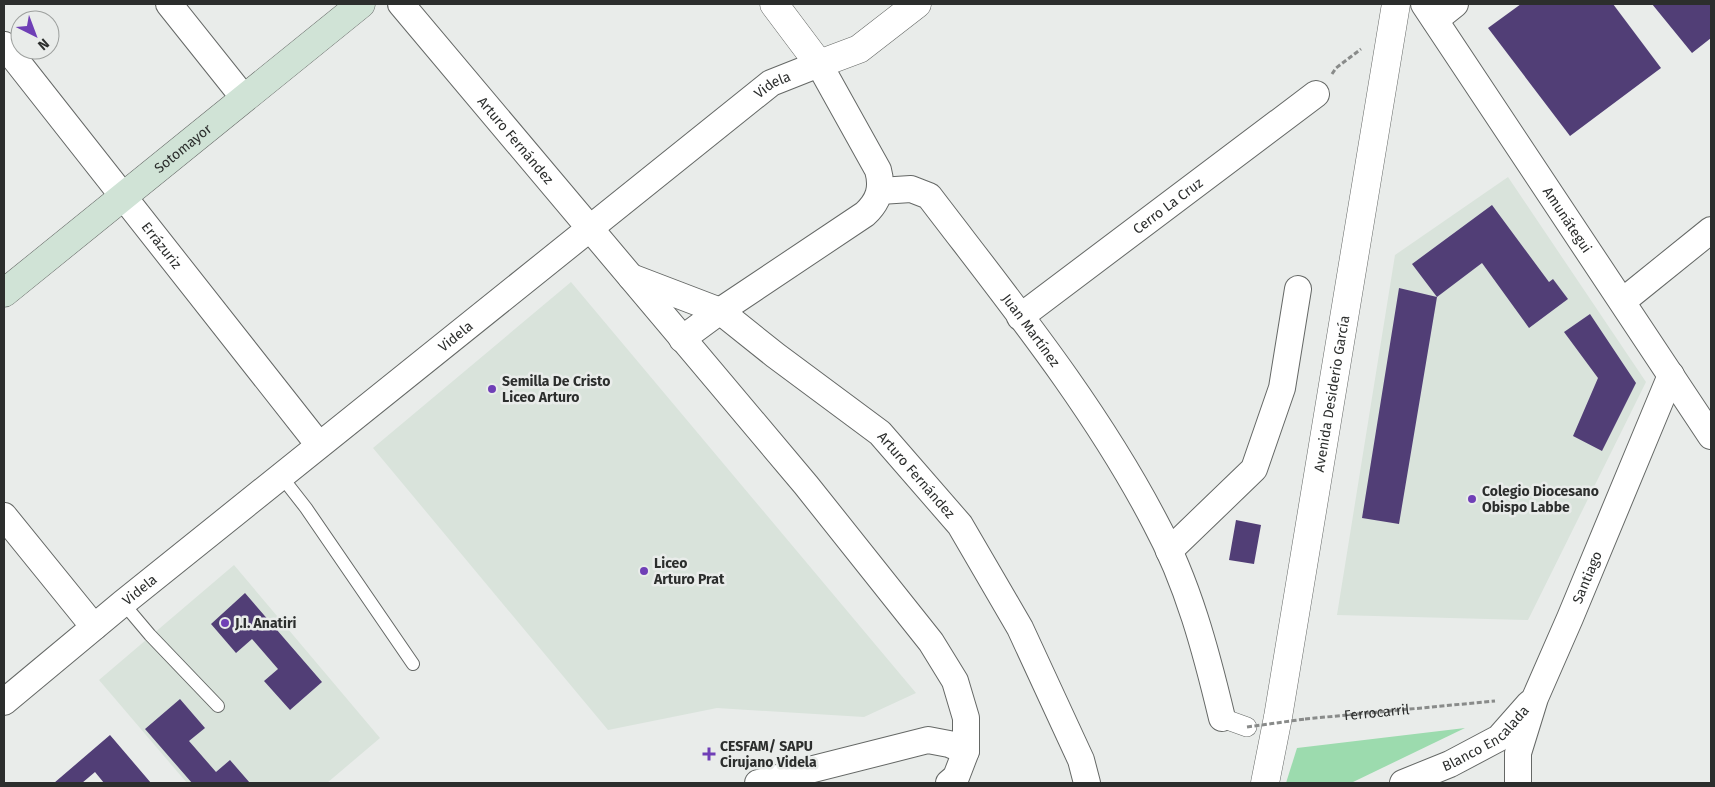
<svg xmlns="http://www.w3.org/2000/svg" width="1715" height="787" font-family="'Fira Sans',sans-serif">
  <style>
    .built { fill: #d9e3db }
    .green { fill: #9cdbae }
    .building { fill: #513e76 }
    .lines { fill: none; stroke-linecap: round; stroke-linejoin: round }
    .service-casing { stroke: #656866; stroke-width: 14 }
    .pedestrian-casing { stroke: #656866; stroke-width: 20 }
    .minor-casing { stroke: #656866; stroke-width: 28 }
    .tertiary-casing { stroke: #656866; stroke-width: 29 }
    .secondary-casing { stroke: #656866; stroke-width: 29 }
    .path { stroke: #898b8a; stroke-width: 3; stroke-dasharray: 5 2.5; stroke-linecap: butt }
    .service { stroke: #fff; stroke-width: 12 }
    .pedestrian { stroke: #fff; stroke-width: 19 }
    .minor { stroke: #fff; stroke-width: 26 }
    .tertiary { stroke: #fff; stroke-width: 28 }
    .secondary { stroke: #d0e3d6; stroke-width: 28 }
    .path-bridge { stroke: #898b8a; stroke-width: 3; stroke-dasharray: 5 2.5; stroke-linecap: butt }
    .poi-dot { fill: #6f3fb6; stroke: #e9ecea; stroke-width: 2 }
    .labels { text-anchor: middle; stroke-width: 5; stroke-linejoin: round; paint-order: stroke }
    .street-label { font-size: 14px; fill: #2c2e2d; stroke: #e9ecea }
    .poi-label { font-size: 14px; font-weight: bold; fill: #2c2e2d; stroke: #e9ecea; text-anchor: start }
  </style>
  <rect width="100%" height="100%" fill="#e9ecea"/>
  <!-- built -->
  <path class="built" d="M1508 177 1646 382 1528 620 1337 615 1395 255Z
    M571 282 916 693 864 717 717 708 608 730 373 448Z
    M234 565 380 738 327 783H187L99 680Z"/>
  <!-- green -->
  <path class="green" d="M1465 728 1351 783H1286L1297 748Z"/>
  <!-- building -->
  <path class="building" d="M1521 4H1613L1661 68 1570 136 1488 28Z
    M1652 4H1711V38L1692 53Z
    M1492 205 1549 282 1553 279 1568 299 1529 328 1482 263 1437 297 1412 264Z
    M1399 288 1437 297 1399 524 1362 518Z
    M1590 314 1636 383 1602 451 1573 436 1598 378 1564 332Z
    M1236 520 1261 525 1254 564 1229 560Z
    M245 593 322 682 290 710 264 681 278 669 252 639 236 653 211 624Z
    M180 699 205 728 189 741 216 772 230 760 250 783H192L145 729Z
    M110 735 151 783H104L95 772 82 783H54Z"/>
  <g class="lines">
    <!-- service casing -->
    <g class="service-casing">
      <path id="service" d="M281 476 306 508 413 664
        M123 603 150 635 218 706"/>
    </g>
    <!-- pedestrian casing -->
    <g class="pedestrian-casing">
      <path id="pedestrian" d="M1222 718 1247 727"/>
    </g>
    <!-- minor casing -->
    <g class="minor-casing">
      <g id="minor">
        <path d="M169 4 244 98"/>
        <path id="s2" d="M401 4 806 485 931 642 955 681 966 718V751L956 777 949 783"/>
        <path id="s3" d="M1424 4 1711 436"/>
        <path d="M1435 20 1455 4"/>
        <path id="s4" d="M4 45 319 445"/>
        <path id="s5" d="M880 191 911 189 929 196C1009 301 1094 405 1155 522 1188 583 1206 651 1222 718"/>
        <path id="s6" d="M631 277 720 311 775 355 880 433 960 525 1020 628 1081 760 1087 783"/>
        <path d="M1623 301 1711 230"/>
        <path id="s7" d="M1020 317 1316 94"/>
        <path d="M4 516 94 627"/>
        <path d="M1169 551 1254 469 1282 388 1298 289"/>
        <path id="s8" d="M4 702 123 603 771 83 819 64 878 170C883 188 879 201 865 214L720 311 682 339"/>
        <path d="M758 783 928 740 949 744 966 751"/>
        <path id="s9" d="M1403 783 1450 764 1499 738 1529 704"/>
        <path id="s10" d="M1518 783V753L1535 698 1570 618 1671 375"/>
      </g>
    </g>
    <!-- tertiary casing -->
    <g class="tertiary-casing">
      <g id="tertiary">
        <path d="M774 4 819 64 859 49 917 4"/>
        <path id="s11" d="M1265 783 1278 717 1396 4"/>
      </g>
    </g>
    <!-- secondary casing -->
    <g class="secondary-casing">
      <g id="secondary">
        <path id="s12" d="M4 293 361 4"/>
      </g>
    </g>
    <!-- path -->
    <g class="path">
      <path d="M1332 74 1336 68 1361 49"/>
      <path id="s1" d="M1305 719 1495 701"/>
    </g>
    <!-- service -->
    <use href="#service" class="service"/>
    <!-- pedestrian -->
    <use href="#pedestrian" class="pedestrian"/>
    <!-- minor -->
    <use href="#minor" class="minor"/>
    <!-- tertiary -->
    <use href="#tertiary" class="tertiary"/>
    <!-- secondary -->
    <use href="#secondary" class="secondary"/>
    <!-- path-bridge -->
    <path class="path-bridge" d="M1247 727 1305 719"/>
  </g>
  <!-- markers -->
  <g class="poi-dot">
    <circle cx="492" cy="389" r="5"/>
    <circle cx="1472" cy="499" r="5"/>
    <circle cx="644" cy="571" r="5"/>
    <circle cx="225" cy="623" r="5"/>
    <path d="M706.5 746.5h5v5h5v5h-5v5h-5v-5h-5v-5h5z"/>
  </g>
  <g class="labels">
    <!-- street labels -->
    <g class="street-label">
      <text dy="5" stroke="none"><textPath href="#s8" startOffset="986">Videla</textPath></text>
      <text dy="5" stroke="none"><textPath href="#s2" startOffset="178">Arturo Fernández</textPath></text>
      <text dy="5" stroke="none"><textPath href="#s12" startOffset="230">Sotomayor</textPath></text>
      <text dy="5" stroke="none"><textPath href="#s7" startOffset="185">Cerro La Cruz</textPath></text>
      <text dy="5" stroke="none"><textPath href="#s3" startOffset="259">Amunátegui</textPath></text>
      <text dy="5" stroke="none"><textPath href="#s4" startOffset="255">Errázuriz</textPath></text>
      <text dy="5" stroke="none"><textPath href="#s5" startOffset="219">Juan Martínez</textPath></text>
      <text dy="5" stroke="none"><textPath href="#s8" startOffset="581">Videla</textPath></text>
      <text dy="5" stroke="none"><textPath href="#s11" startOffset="395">Avenida Desiderio García</textPath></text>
      <text dy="5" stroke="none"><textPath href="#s6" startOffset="352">Arturo Fernández</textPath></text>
      <text dy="5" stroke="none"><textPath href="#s10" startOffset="219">Santiago</textPath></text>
      <text dy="5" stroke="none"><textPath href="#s8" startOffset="176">Videla</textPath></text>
      <text dy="5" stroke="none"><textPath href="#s1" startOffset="72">Ferrocarril</textPath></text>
      <text dy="5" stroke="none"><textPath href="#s9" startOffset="95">Blanco Encalada</textPath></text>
    </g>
    <!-- poi labels -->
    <g class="poi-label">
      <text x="502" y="386">Semilla De Cristo<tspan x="502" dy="16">Liceo Arturo</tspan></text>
      <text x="1482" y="496">Colegio Diocesano<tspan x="1482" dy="16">Obispo Labbe</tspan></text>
      <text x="654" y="568">Liceo<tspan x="654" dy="16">Arturo Prat</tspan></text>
      <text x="235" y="628">J.I. Anatiri</text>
      <text x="720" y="751">CESFAM/ SAPU<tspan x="720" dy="16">Cirujano Videla</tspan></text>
    </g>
  </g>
  <!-- border -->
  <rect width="1715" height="787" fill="none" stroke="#2c2e2d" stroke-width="10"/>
  <!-- north arrow -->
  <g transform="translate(35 35) rotate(138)"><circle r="24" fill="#e9ecea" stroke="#9da09e"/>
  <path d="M0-4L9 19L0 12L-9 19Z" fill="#6f3fb6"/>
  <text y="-8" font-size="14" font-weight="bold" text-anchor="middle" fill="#2c2e2d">N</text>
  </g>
</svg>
